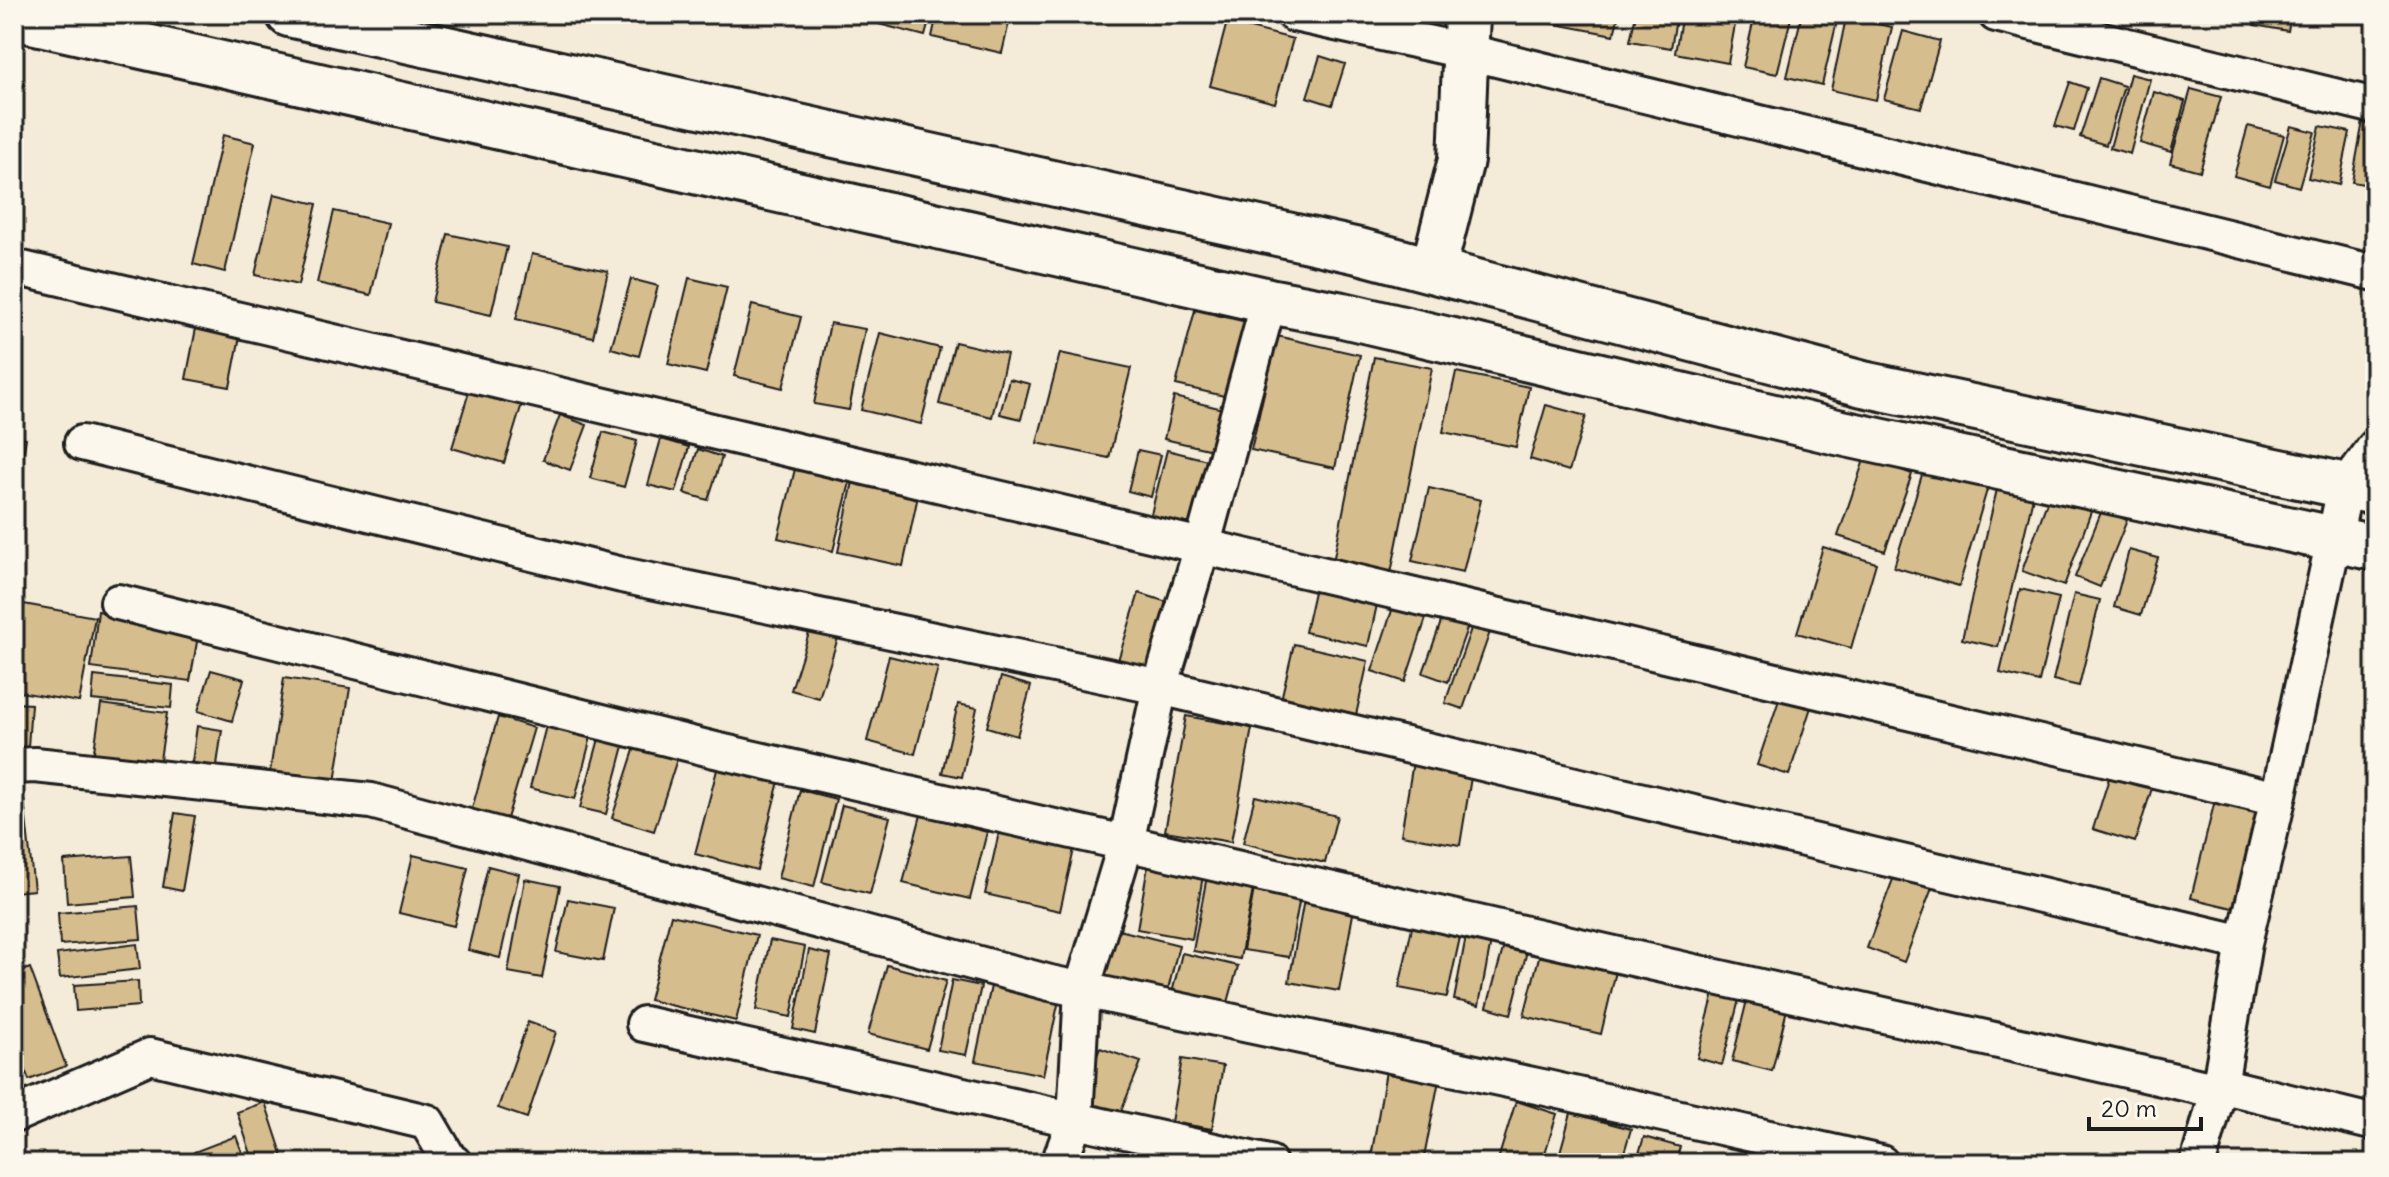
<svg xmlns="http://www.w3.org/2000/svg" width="2389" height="1177" font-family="Delius,sans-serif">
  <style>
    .building { fill: #d6bd8d; stroke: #1c1c1c; stroke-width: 2 }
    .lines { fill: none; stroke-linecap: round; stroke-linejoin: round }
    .street-casing { stroke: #1c1c1c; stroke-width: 40 }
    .secondary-casing { stroke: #1c1c1c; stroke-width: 50 }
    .street { stroke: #fbf7ec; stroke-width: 34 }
    .secondary { stroke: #fbf7ec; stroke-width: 44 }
  </style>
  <rect width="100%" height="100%" fill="#f4ebd9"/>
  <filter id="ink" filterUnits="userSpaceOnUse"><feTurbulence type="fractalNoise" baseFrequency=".0125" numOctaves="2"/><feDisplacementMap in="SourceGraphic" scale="16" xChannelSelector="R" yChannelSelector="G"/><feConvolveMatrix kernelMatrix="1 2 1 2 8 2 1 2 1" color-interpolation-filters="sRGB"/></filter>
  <g filter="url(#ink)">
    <!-- building -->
    <path class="building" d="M881 14H931L925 36 879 24Z
      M937 14H1011L1002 53 932 37Z
      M1552 14H1619L1614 35 1550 23Z
      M1636 14H1677L1671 48 1630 41Z
      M1682 14H1737L1728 63 1675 53Z
      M1755 14H1792L1777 74 1743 67Z
      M1802 14 1838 17 1822 85 1787 77Z
      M2257 14H2291L2288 31 2254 25Z
      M1846 18 1892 27 1876 100 1831 90Z
      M1227 22 1293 39 1275 103 1210 86Z
      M1903 31 1940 41 1921 108 1884 99Z
      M1320 56 1345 64 1332 105 1307 97Z
      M2130 74 2150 79 2130 154 2110 148Z
      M2099 78 2124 86 2106 145 2080 137Z
      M2070 82 2087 88 2074 131 2055 126Z
      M2191 89 2221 97 2200 171 2170 163Z
      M2154 92 2185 101 2171 152 2140 143Z
      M2363 121 2375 123V186L2352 182Z
      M2248 126 2284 135 2270 186 2234 176Z
      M2291 126 2315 132 2299 187 2275 180Z
      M2320 126 2350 132 2339 185 2308 178Z
      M223 135 255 143 225 272 193 264Z
      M274 194 317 204 298 285 255 275Z
      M334 211 388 223 371 295 317 283Z
      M448 234 507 247 491 315 432 302Z
      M532 254 608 271 593 337 516 319Z
      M689 278 727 287 706 373 668 364Z
      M631 279 658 286 639 356 611 348Z
      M752 305 801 317 783 388 734 376Z
      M1195 310 1251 323 1233 398 1176 385Z
      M198 318 242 326 230 387 186 379Z
      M830 323 865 329 849 410 814 404Z
      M880 333 940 348 921 424 861 410Z
      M1277 336 1360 355 1335 468 1251 450Z
      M955 342 1007 354 992 417 939 404Z
      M1060 353 1131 368 1109 458 1037 443Z
      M1374 357 1432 368 1391 573 1333 562Z
      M1456 372 1529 387 1516 447 1443 432Z
      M1009 379 1030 384 1021 419 1000 414Z
      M472 382 524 397 504 463 452 448Z
      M1174 397 1231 411 1221 452 1164 439Z
      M1546 405 1586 416 1569 471 1530 459Z
      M560 415 587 425 570 470 543 460Z
      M603 432 637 441 624 487 590 478Z
      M14 436 26 438 21 469 14 468Z
      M661 439 689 447 676 492 648 485Z
      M698 449 722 457 708 500 684 493Z
      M1138 450 1161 455 1151 497 1128 491Z
      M1167 450 1219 463 1200 535 1149 522Z
      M1865 457 1912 474 1885 551 1838 536Z
      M796 465 851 478 833 551 778 538Z
      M1925 465 1989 483 1959 586 1894 567Z
      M854 477 919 491 903 566 838 552Z
      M1998 485 2034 493 1998 647 1962 639Z
      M1429 488 1481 500 1463 572 1412 561Z
      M2051 491 2093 506 2064 586 2022 571Z
      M2102 510 2127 520 2100 587 2075 577Z
      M1823 547 1876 563 1851 648 1797 633Z
      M2129 550 2158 558 2141 615 2114 607Z
      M1404 574 1437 585 1405 682 1372 671Z
      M1315 587 1378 600 1368 646 1305 632Z
      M1453 588 1478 597 1448 682 1423 673Z
      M2020 589 2059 598 2039 682 2000 673Z
      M1139 593 1170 603 1149 669 1118 660Z
      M2074 594 2100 600 2079 686 2053 680Z
      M1480 603 1498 609 1463 709 1445 703Z
      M24 604 95 617 79 702 14 691V660Z
      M98 611 199 631 190 681 91 668Z
      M810 630 838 638 819 698 791 690Z
      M1294 644 1368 661 1352 733 1277 717Z
      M889 656 938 668 915 754 867 741Z
      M211 670 244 679 232 721 198 711Z
      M94 676 173 685 171 708 92 700Z
      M1001 677 1031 686 1017 736 987 727Z
      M284 678 350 688 335 782 270 772Z
      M1783 688 1814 698 1789 775 1757 765Z
      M14 703 31 704 28 747H14Z
      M101 704 167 713 158 773 92 764Z
      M958 704 977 708 962 777 942 773Z
      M1186 716 1252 728 1231 842 1165 831Z
      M498 717 534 728 506 822 471 812Z
      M197 726 222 730 216 772 191 769Z
      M546 726 591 737 575 799 530 788Z
      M600 735 625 742 606 814 580 808Z
      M636 744 678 756 654 831 612 818Z
      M2117 753 2159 766 2135 842 2093 829Z
      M1414 756 1473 765 1460 845 1401 835Z
      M718 766 779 781 757 870 695 854Z
      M800 790 836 799 814 887 778 878Z
      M1255 796 1337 816 1325 863 1243 843Z
      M2216 796 2265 808 2241 910 2191 898Z
      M24 800 34 890 14 892V801Z
      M842 805 890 817 870 894 822 882Z
      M175 813 195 816 182 891 163 887Z
      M921 815 987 832 970 899 903 883Z
      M1000 828 1075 845 1060 911 985 894Z
      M413 855 468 868 454 926 399 913Z
      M131 856 135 897 67 903 64 861Z
      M1149 860 1204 870 1192 939 1137 929Z
      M488 866 519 874 500 958 468 950Z
      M1898 866 1935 880 1904 962 1867 948Z
      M1207 876 1254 884 1240 959 1193 951Z
      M525 879 560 886 542 978 508 972Z
      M1254 889 1300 897 1289 957 1243 950Z
      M1305 894 1355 903 1339 991 1289 982Z
      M568 899 614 908 603 961 556 952Z
      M138 906 141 939 60 945 58 913Z
      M671 915 757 935 736 1021 649 1000Z
      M1414 918 1462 928 1447 997 1399 988Z
      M1115 929 1179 945 1166 998 1096 983Z
      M1467 931 1492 936 1479 1005 1454 1000Z
      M1506 938 1529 943 1511 1014 1487 1007Z
      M770 940 805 947 791 1017 756 1010Z
      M137 944 140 969 60 978 57 954Z
      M1542 945 1618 963 1601 1034 1524 1016Z
      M809 950 831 955 815 1034 793 1029Z
      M1182 953 1238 966 1227 1006 1172 993Z
      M887 965 946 981 927 1049 868 1034Z
      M30 968 66 1066 29 1080 14 1041V974Z
      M952 980 981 986 966 1055 938 1050Z
      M138 981 139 1006 76 1011 74 985Z
      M991 986 1059 1000 1043 1075 975 1061Z
      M1716 986 1741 992 1722 1065 1697 1058Z
      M1748 996 1788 1005 1772 1071 1732 1061Z
      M528 1022 556 1032 527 1118 498 1108Z
      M1100 1048 1141 1062 1117 1121 1080 1103Z
      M1182 1059 1223 1066 1212 1129 1171 1122Z
      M1386 1071 1439 1080 1423 1163H1370Z
      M1516 1101 1557 1114 1542 1163H1497Z
      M265 1102 285 1163H254L237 1112Z
      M1571 1113 1631 1129 1621 1163H1557Z
      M236 1136 246 1163H198L194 1152Z
      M1644 1137 1680 1147 1675 1163H1636Z"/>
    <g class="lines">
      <!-- street casing -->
      <g class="street-casing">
        <path id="street" d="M1294 14 1464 51 2375 273
          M1996 14 2375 106
          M14 267 2278 799
          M82 443 622 575 1160 687 2244 943
          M118 602 715 750 2219 1091
          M14 766 35 765 371 801 1050 983 1542 1087 1881 1163
          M644 1024 1269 1163
          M2220 1085 2375 1123
          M14 1115 150 1056 427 1122 450 1161 454 1163
          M1059 1163 1075 1120 1082 989 1126 843 1160 687 1202 547 1269 301
          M2198 1163 2220 1085 2244 943 2278 799 2345 488 2375 447"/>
      </g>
      <!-- secondary casing -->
      <g class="secondary-casing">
        <path id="secondary" d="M289 14 1363 252 1863 384 2375 492
          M14 17 1269 301 1343 315 1837 432 2375 548
          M1433 270 1461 160 1467 14"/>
      </g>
      <!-- street -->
      <use href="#street" class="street"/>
      <!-- secondary -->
      <use href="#secondary" class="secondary"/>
    </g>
  </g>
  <!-- margin -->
  <rect width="2389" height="1177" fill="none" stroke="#fbf7ec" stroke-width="48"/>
  <rect x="24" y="24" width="2341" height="1129" fill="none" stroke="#1c1c1c" stroke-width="3" filter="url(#ink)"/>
  <!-- scale -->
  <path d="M2089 1117v12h112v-12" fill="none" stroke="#1c1c1c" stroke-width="4"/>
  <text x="2101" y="1117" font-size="24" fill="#1c1c1c" stroke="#fbf7ec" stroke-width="6" paint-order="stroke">20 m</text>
</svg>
